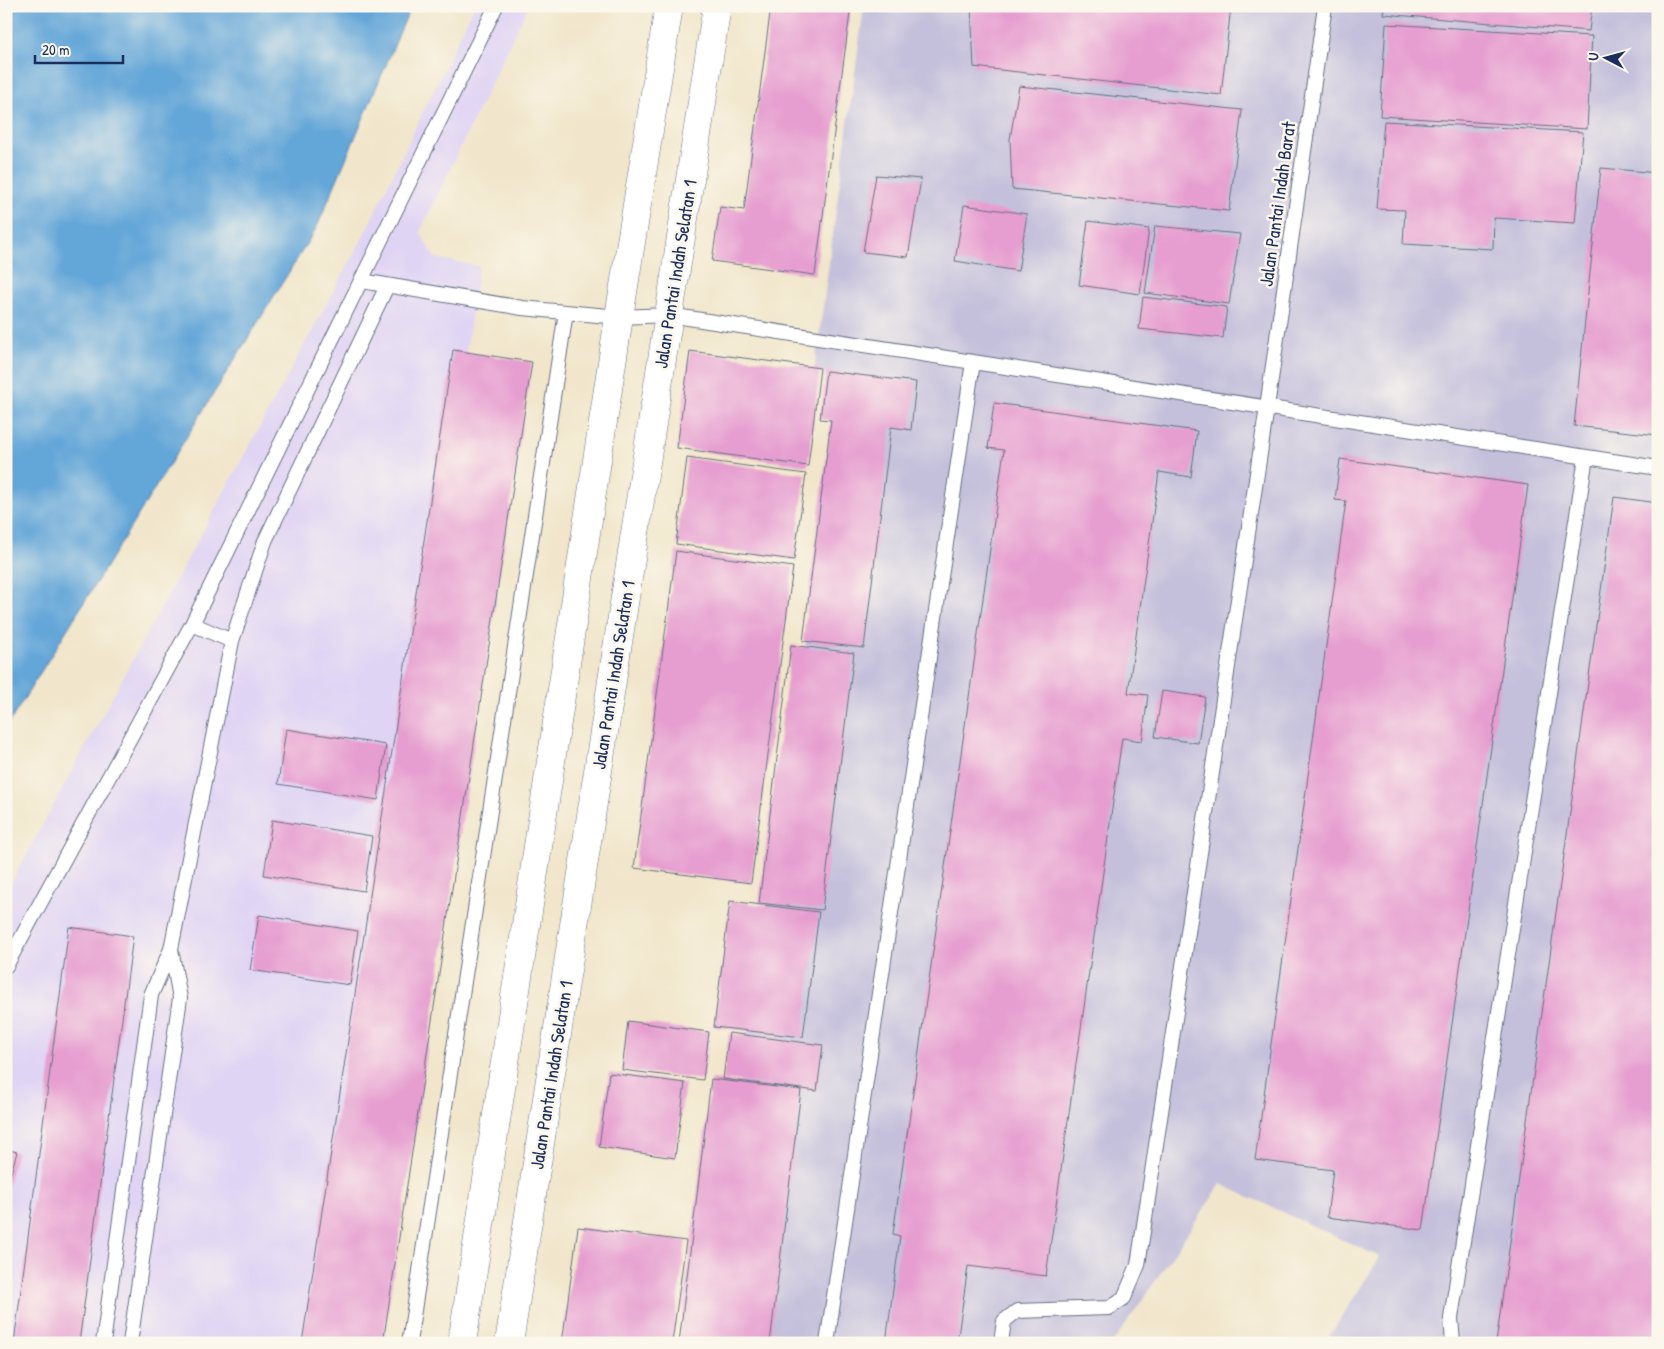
<svg xmlns="http://www.w3.org/2000/svg" width="1664" height="1349" font-family="'Patrick Hand',sans-serif">
  <style>
    .built { fill: #e0d4f4 }
    .industrial { fill: #c4c0db }
    .water { fill: #63a6d8; stroke: #3f6a9b }
    .building { fill: #e69ed0 }
    .lines { fill: none; stroke-linecap: round; stroke-linejoin: round }
    .service-casing { stroke: #666f84; stroke-width: 16 }
    .tertiary-casing { stroke: #666f84; stroke-width: 29 }
    .service { stroke: #fff; stroke-width: 14 }
    .tertiary { stroke: #fff; stroke-width: 28 }
    .labels { text-anchor: middle; stroke-width: 5; stroke-linejoin: round; paint-order: stroke }
    .street-label { font-size: 19px; fill: #1b2f5e; stroke: #fbf7ec }
  </style>
  <rect width="100%" height="100%" fill="#fbf7ec"/>
  <filter id="ink" filterUnits="userSpaceOnUse"><feTurbulence type="fractalNoise" baseFrequency=".02" numOctaves="2"/><feDisplacementMap in="SourceGraphic" scale="10" xChannelSelector="R" yChannelSelector="G"/><feConvolveMatrix kernelMatrix="1 2 1 2 8 2 1 2 1" color-interpolation-filters="sRGB"/></filter>
  <filter id="wash" filterUnits="userSpaceOnUse"><feTurbulence type="fractalNoise" baseFrequency=".0096" numOctaves="4" result="noise"/><feDisplacementMap in="SourceGraphic" scale="20" xChannelSelector="R" yChannelSelector="G"/><feGaussianBlur stdDeviation="1.12" result="paint"/><feColorMatrix in="noise" values="0 0 0 0 0 0 0 0 0 0 0 0 0 0 0 0 0 1.4 0 .05"/><feComposite in="paint" operator="in"/></filter>
  <g filter="url(#wash)">
    <rect width="100%" height="100%" fill="#f1e6cb"/>
    <!-- built -->
    <path class="built" d="M474 6H528L420 232 435 258 479 266 315 1343H6V892L361 241Z"/>
    <!-- industrial -->
    <path class="industrial" d="M864 6H1658V1343H1325L1380 1257 1221 1184 1113 1343H701L846 373 814 372Z"/>
    <!-- water -->
    <path class="water" d="M6 6H411L317 227 6 728Z"/>
    <g id="blocks">
      <!-- building -->
      <path class="building" d="M771 6H851L815 275 712 261 720 207 744 210Z
        M971 6H1231L1221 95 974 67Z
        M1384 6H1592L1589 31 1383 14Z
        M1386 24 1592 36 1587 129 1380 116Z
        M1019 86 1242 110 1229 211 1012 189 1010 139Z
        M1384 121 1583 132 1575 223 1494 218 1493 249 1403 244 1405 210 1377 209Z
        M1656 121H1658V143H1654Z
        M1601 168 1658 173V435L1574 426Z
        M876 175 921 179 908 257 863 252Z
        M964 205 1027 214 1018 271 955 261Z
        M1088 221 1149 229 1140 294 1079 285Z
        M1155 226 1240 234 1229 304 1145 293Z
        M1143 297 1227 307 1223 338 1139 329Z
        M453 350 532 362 383 1343H302Z
        M690 351 820 368 808 466 677 448Z
        M826 371 916 382 911 430 891 427 864 648 803 641 831 420 820 419Z
        M994 403 1197 431 1191 477 1159 472 1128 693 1148 695 1142 741 1122 738 1046 1276 968 1266 957 1343H886L900 1236 893 1234 1004 450 988 448Z
        M687 458 806 474 794 560 676 544Z
        M1340 459 1528 485 1423 1230 1327 1217 1333 1170 1255 1160 1346 501 1335 500Z
        M1614 497 1658 503V1335L1657 1343H1496Z
        M676 551 793 567 751 883 634 868Z
        M791 645 854 653 822 910 759 903Z
        M1162 691 1205 697 1198 743 1155 737Z
        M286 729 386 745 378 800 278 784Z
        M272 820 372 836 364 891 264 875Z
        M730 901 819 912 803 1037 714 1027Z
        M259 915 358 931 350 985 250 970Z
        M69 927 133 936 79 1343H14Z
        M628 1021 709 1032 703 1080 622 1070Z
        M729 1033 823 1045 817 1091 723 1079Z
        M609 1073 685 1083 675 1158 599 1147Z
        M711 1079 801 1090 770 1343H679Z
        M6 1149 17 1152 7 1187H6Z
        M578 1227 686 1241 672 1343H562Z"/>
    </g>
  </g>
  <g filter="url(#ink)">
    <use href="#blocks" fill-opacity="0" stroke="#666f84" stroke-width="1"/>
    <g class="lines">
      <!-- service casing -->
      <g class="service-casing">
        <path id="service" d="M362 281 522 308 619 317 669 315 1658 468
          M232 641 265 541 387 286
          M6 966 192 624 496 6
          M103 1343 151 995 171 949 232 641 192 624
          M130 1343 180 998 171 949
          M409 1343 566 312
          M827 1343 973 362
          M1001 1343 1004 1321 1017 1311 1109 1308 1124 1298 1138 1265 1267 407 1325 6
          M1453 1343 1451 1318 1586 457"/>
      </g>
      <!-- tertiary casing -->
      <g class="tertiary-casing">
        <path id="tertiary" d="M462 1343 619 317 669 6
          M509 1343 717 6"/>
      </g>
      <!-- service -->
      <use href="#service" class="service"/>
      <!-- tertiary -->
      <use href="#tertiary" class="tertiary"/>
    </g>
  </g>
  <g class="labels">
    <!-- street labels -->
    <g class="street-label">
      <text transform="translate(1277 204) rotate(-82)" y="7">Jalan Pantai Indah Barat</text>
      <text transform="translate(675 274) rotate(-81)" y="7">Jalan Pantai Indah Selatan 1</text>
      <text transform="translate(613 675) rotate(-81)" y="7">Jalan Pantai Indah Selatan 1</text>
      <text transform="translate(551 1075) rotate(-81)" y="7">Jalan Pantai Indah Selatan 1</text>
    </g>
  </g>
  <!-- margin -->
  <rect width="1664" height="1349" fill="none" stroke="#fbf7ec" stroke-width="25"/>
  <!-- north arrow -->
  <g transform="translate(1606 58) rotate(276)" stroke="#fbf7ec" stroke-width="4" paint-order="stroke">
  <path d="M0-4L9 19L0 12L-9 19Z" fill="#1b2f5e"/>
  <text y="-8" font-size="14" font-weight="bold" text-anchor="middle" fill="#1b2f5e">U</text>
  </g>
  <!-- scale -->
  <path d="M35 55v8h88v-8" fill="none" stroke="#1b2f5e" stroke-width="2.5"/>
  <text x="42" y="55" font-size="15" fill="#1b2f5e" stroke="#fbf7ec" stroke-width="4" paint-order="stroke">20 m</text>
</svg>
